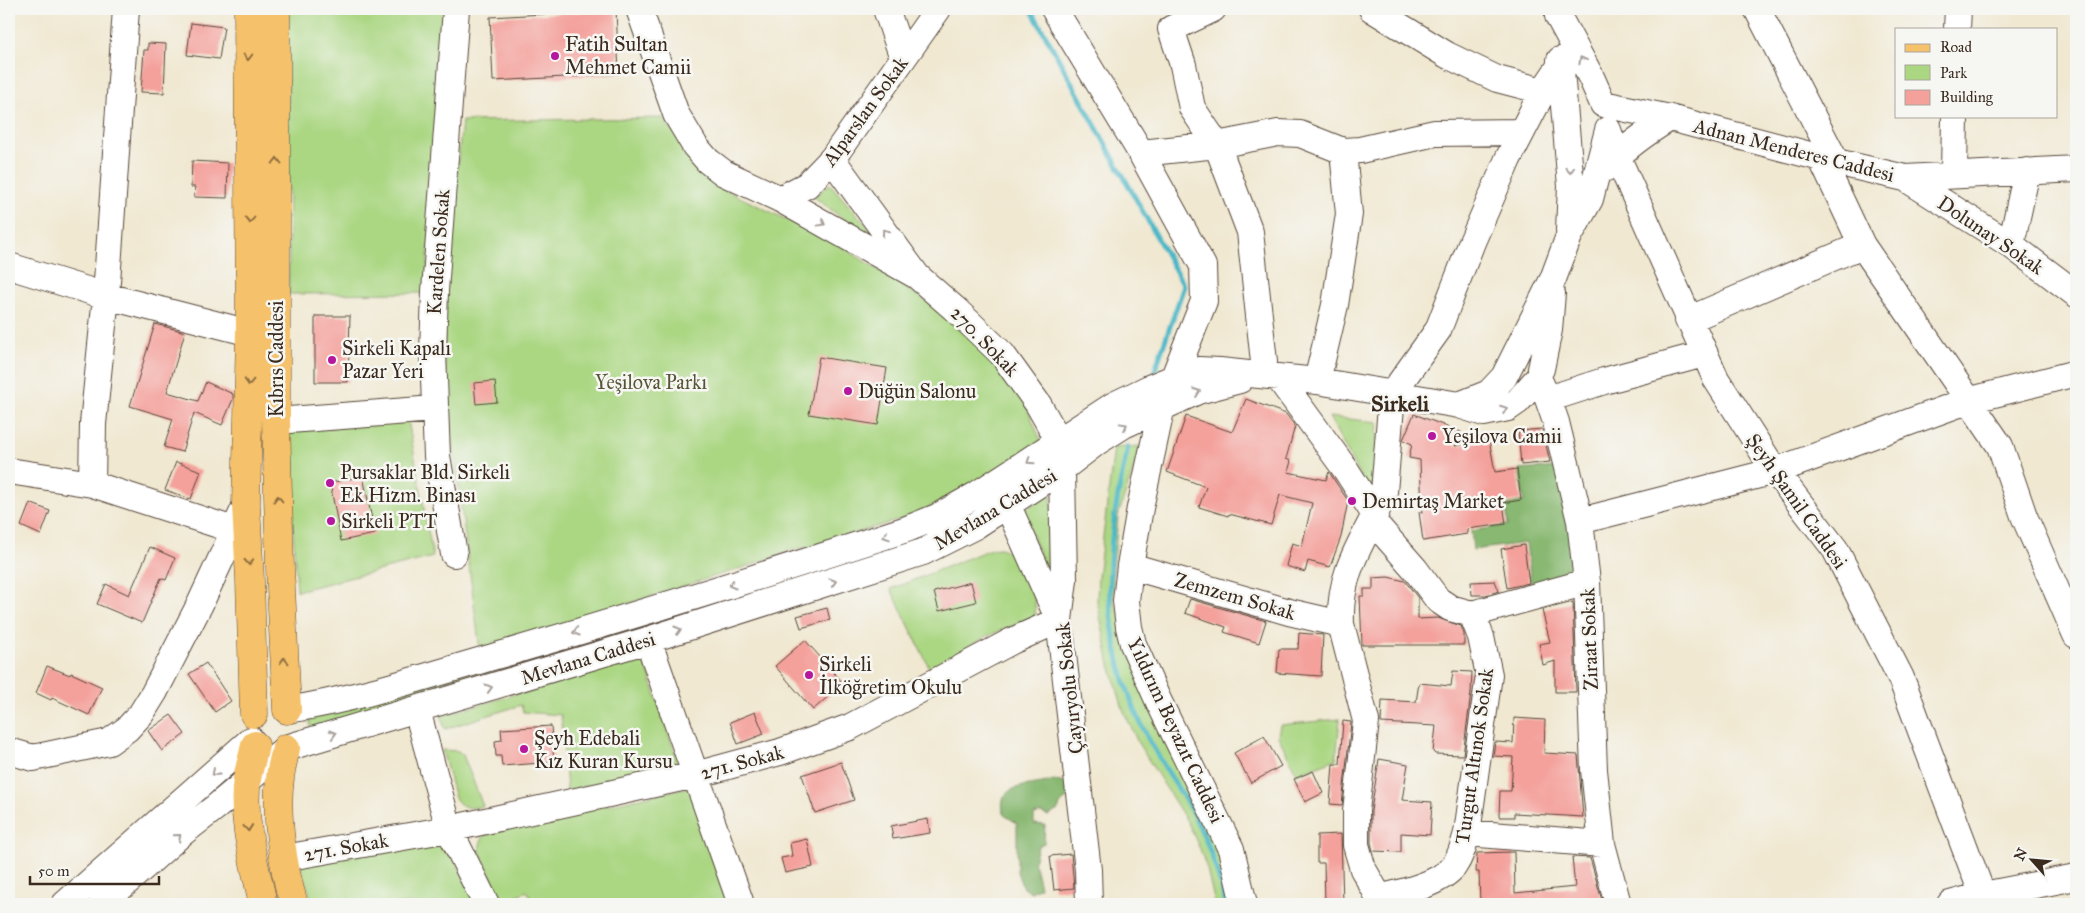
<svg xmlns="http://www.w3.org/2000/svg" width="2085" height="913" font-family="'IM FELL Great Primer',serif">
  <style>
    .green { fill: #abd783; stroke: #738050 }
    .forest { fill: #88b871; stroke: #627148 }
    .lines { fill: none; stroke-linecap: round; stroke-linejoin: round }
    .stream { stroke: #4ab7c7; stroke-width: 5 }
    .building { fill: #f4a09b }
    .minor-casing { stroke: #564639; stroke-width: 28 }
    .major-casing { stroke: #564639; stroke-width: 29 }
    .minor { stroke: #fff; stroke-width: 26 }
    .major { stroke: #f5c16b; stroke-width: 28 }
    .oneway { stroke: #8f6e41 }
    .oneway2 { stroke: #a79f9a }
    .poi-dot { fill: #b5179e; stroke: #f6f6f2; stroke-width: 2 }
    .labels { text-anchor: middle; stroke-width: 5; stroke-linejoin: round; paint-order: stroke }
    .poi-label { font-size: 20px; fill: #3b2a1e; stroke: #f6f6f2; text-anchor: start }
    .street-label { font-size: 20px; fill: #3b2a1e; stroke: #f6f6f2 }
    .park-label { font-size: 20px; fill: #575537; stroke: #f6f6f2 }
    .quarter-label { font-size: 22px; font-weight: bold; fill: #3b2a1e; stroke: #f6f6f2 }
  </style>
  <rect width="100%" height="100%" fill="#f6f6f2"/>
  <filter id="ink" filterUnits="userSpaceOnUse"><feTurbulence type="fractalNoise" baseFrequency=".02" numOctaves="2"/><feDisplacementMap in="SourceGraphic" scale="10" xChannelSelector="R" yChannelSelector="G"/><feConvolveMatrix kernelMatrix="1 2 1 2 8 2 1 2 1" color-interpolation-filters="sRGB"/></filter>
  <filter id="wash" filterUnits="userSpaceOnUse"><feTurbulence type="fractalNoise" baseFrequency=".0096" numOctaves="4" result="noise"/><feDisplacementMap in="SourceGraphic" scale="20" xChannelSelector="R" yChannelSelector="G"/><feGaussianBlur stdDeviation="1.12" result="paint"/><feColorMatrix in="noise" values="0 0 0 0 0 0 0 0 0 0 0 0 0 0 0 0 0 1.4 0 .05"/><feComposite in="paint" operator="in"/></filter>
  <g filter="url(#wash)">
    <rect width="100%" height="100%" fill="#f0e8d1"/>
    <!-- green -->
    <path class="green" d="M288 9H449L425 293 289 294Z
      M663 118C681 143 700 171 725 190L839 245 936 307 982 348 1025 403 1041 441 954 495 909 517 808 547 792 550 754 564 480 650 446 391 443 316 462 121Z
      M830 184 894 257 814 197Z
      M1329 417 1378 422 1374 490 1368 491Z
      M408 420 433 557 297 591 287 432Z
      M1141 446 1118 516 1113 573 1114 601 1216 840 1236 904H1215L1207 869 1200 849 1188 823 1138 743 1123 709 1110 665 1097 601 1098 577 1114 448Z
      M1051 494 1056 599 1023 510Z
      M997 500 933 535 800 581 311 731 309 716Z
      M1000 548C1007 550 1012 553 1017 558 1025 569 1040 605 1034 617L985 637 930 669 891 589 991 549Z
      M643 657 677 759 672 769 567 790 561 715 523 712 521 705 445 729 441 716Z
      M1340 719 1336 759 1297 774 1278 736 1280 725Z
      M442 750 458 751 463 755 483 806C470 809 463 809 455 798Z
      M690 787 733 904H534L527 891 503 902 480 852C479 841 482 837 490 831Z
      M445 837 476 904H313L300 865Z"/>
    <!-- forest -->
    <path class="forest" d="M1558 467 1577 571 1532 590 1526 543 1473 550 1471 531 1508 525 1506 505 1524 501 1519 470Z
      M1054 780 1070 785 1071 794 1060 805 1058 810 1048 816 1041 813 1034 815V824L1045 825 1044 843 1038 846 1034 862 1040 887 1031 892 1023 888 1017 872V823L1004 815C994 781 1032 788 1054 780Z"/>
    <g class="lines">
      <!-- stream -->
      <path class="stream" d="M1031 9 1184 286 1155 370
        M1128 447C1104 549 1097 639 1147 736 1160 761 1176 784 1190 808 1206 837 1219 871 1225 904"/>
    </g>
    <g id="blocks">
      <!-- building -->
      <path class="building" d="M616 10 619 74 493 81 490 17Z
        M191 23 224 27 219 59 187 55Z
        M148 43 166 44 164 93 141 92 144 50H148Z
        M192 161 228 163 227 198 194 197 195 187H191Z
        M315 316H350L348 382H315Z
        M155 324 185 332 167 392 198 401 206 382 233 394V399L222 425 194 413 182 452 164 447 173 419 130 406Z
        M819 357 887 368 878 425 809 414Z
        M495 381 497 402 476 404 474 383Z
        M1246 399 1286 414 1295 426 1286 459 1291 461 1288 472 1326 480 1329 472 1348 501 1341 537 1330 567 1308 561 1305 572 1286 566 1292 543 1302 546 1312 503 1280 495 1271 525 1229 514 1228 516 1199 507 1206 487 1167 472 1186 416 1232 432Z
        M1414 414 1461 432 1455 446 1489 439 1495 472 1517 469 1521 500 1503 503 1506 524 1467 529V534L1423 541 1419 512H1422L1420 460 1409 458 1412 444 1403 440Z
        M1542 429 1550 462 1521 465 1518 431Z
        M176 462 201 471 191 499 165 490Z
        M363 476 375 534 341 541 330 483Z
        M30 503 50 511 41 535 21 526Z
        M1524 545 1529 583 1507 588 1501 549Z
        M150 547 175 558 166 580 161 578 142 623 97 604 106 584 129 595Z
        M1388 577 1405 581 1418 598V619L1438 618 1461 626 1464 634V645H1362L1360 596H1364V589H1373V578Z
        M1495 581 1499 591 1486 595H1472L1471 582Z
        M971 582 976 602 939 611 934 592Z
        M1190 599 1266 621 1259 643 1224 632 1226 627 1185 613Z
        M1573 602 1576 692H1555V661L1543 665 1539 644 1550 642 1542 610Z
        M827 608 830 620 801 628 797 616Z
        M1299 633 1323 635 1321 676 1277 673 1279 649H1298Z
        M805 640 843 683 813 710 775 666Z
        M206 663 231 701 215 712 189 674Z
        M47 666 70 675 71 673 102 687 89 715 52 698 51 700 36 693Z
        M1453 671 1472 672 1471 693 1463 755 1435 754 1433 752 1436 726 1381 723 1382 700 1416 702 1419 683 1451 686Z
        M755 712 764 734 738 744 730 722Z
        M171 715 185 734 162 751 148 731Z
        M1514 718 1545 720 1544 753 1578 755 1583 817 1514 813V817H1499L1500 791H1511L1513 757 1493 756 1495 742 1513 743Z
        M1343 721 1351 722 1342 805 1330 804 1333 764H1340Z
        M551 726 554 762 502 766 501 756H496L495 741 502 740 501 729Z
        M1264 736 1281 766 1251 783 1234 753Z
        M1379 759 1408 764 1402 800 1432 802 1430 835 1401 833V852L1373 851 1371 843V811Z
        M841 762 854 800 815 813 802 775Z
        M1313 771 1323 793 1305 802 1294 779Z
        M928 819 930 833 893 839 891 826Z
        M1341 834 1343 904H1325L1324 863H1317V835Z
        M807 839 813 867 785 873 781 858 792 856 790 843Z
        M1514 852 1515 893 1575 887 1572 857 1590 858 1603 904H1480L1479 872H1476L1477 853Z
        M1071 854 1074 888 1054 890 1050 856Z"/>
    </g>
  </g>
  <g filter="url(#ink)">
    <use href="#blocks" fill-opacity="0" stroke="#564639" stroke-width="1"/>
    <g class="lines">
      <!-- minor casing -->
      <g class="minor-casing">
        <path id="minor" d="M639 9 676 114 695 146 708 161 724 173 780 199 917 276 832 159
          M886 9 903 58
          M1054 9 1141 153 1203 266 1204 301 1174 377
          M1213 9 1171 29 1183 65 1192 108 1217 145 1250 232 1264 362 1260 374
          M1372 9 1447 55 1497 79 1543 91
          M1757 9 1836 162
          M1558 16 1591 77 1603 104 1670 118 1836 162 1905 178 2076 169
          M1957 29 1958 9
          M1560 60 1571 186 1569 230
          M1608 130 1617 156 1716 379 1775 471 1835 549 1901 678 1986 904
          M1141 153 1217 145 1278 133 1300 134 1343 151 1360 150 1435 133 1522 132
          M1821 158 1862 245 2000 446 2024 516 2076 635
          M1606 168C1624 148 1647 132 1670 118
          M1954 174 1955 116
          M1905 178 2011 245 2076 294
          M780 199 807 185 832 159 938 9
          M2011 245 2027 171
          M9 266 106 296 250 333
          M917 276 956 310 1002 354 1038 404 1059 441 1062 469 1064 580 1059 620 1088 870 1089 904
          M1688 320 1862 245
          M1541 369 1549 330 1552 293
          M1278 377 1346 470 1375 515 1384 492 1392 394 1438 330 1472 242 1508 159 1543 91 1560 66
          M1317 381 1335 305 1349 214 1343 151
          M1548 399 1604 381 1704 354
          M1459 405 1489 393 1504 377 1553 279 1569 236 1590 199 1608 130
          M1162 406 1140 508 1130 566 1126 601 1129 627 1133 644 1158 700 1231 849 1244 904
          M276 421 434 409
          M9 471 92 484 234 530
          M92 484 93 424 106 296 126 9
          M1375 515C1355 553 1339 580 1341 624L1366 721 1356 811V845L1363 869 1375 890 1380 904
          M1372 520 1415 569 1438 600 1450 608 1472 614 1481 637 1489 675 1467 833C1464 844 1461 856 1454 866 1439 885 1400 893 1378 898
          M1580 521 1775 471 1967 401 2076 373
          M454 554 437 456 433 353 435 291 456 9
          M1130 566 1289 612 1341 624
          M1472 614 1587 582
          M648 640 741 904
          M287 710C363 698 435 673 510 652 643 613 775 572 907 529L937 517 976 495 1114 405 1149 388 1186 373 1199 370 1220 371 1317 381 1459 405 1484 413 1508 408 1518 401 1538 378 1548 399 1556 422 1580 521 1587 582 1594 770 1602 844 1618 904
          M417 710 449 829 486 904
          M9 751 33 758 109 742 127 729 141 714 154 693 200 604 246 505
          M1467 833 1602 844
          M284 858 449 829 695 775 780 752 850 727 1012 641 1059 620 1007 504
          M65 904 251 740
          M102 904 181 834 216 807 286 748 648 640 923 552 975 526 1062 469 1097 442 1124 425 1198 391 1240 380
          M1950 904 1983 895 2076 877"/>
      </g>
      <!-- major casing -->
      <g class="major-casing">
        <path id="major" d="M248 9 250 333 246 505 250 580 254 714
          M276 9V421L280 568 287 710
          M255 745C253 756 249 768 247 779 241 821 255 864 263 904
          M286 748C284 758 281 768 280 778 275 815 283 869 294 904"/>
      </g>
      <!-- minor -->
      <use href="#minor" class="minor"/>
      <!-- major -->
      <use href="#major" class="major"/>
    </g>
    <!-- one-way arrows -->
    <defs><path id="oneway-chevron" d="M-2-3.5L2.5 0L-2 3.5" fill="none" stroke-width="1.6" stroke-linecap="round" stroke-linejoin="round" transform="scale(1.25)"/></defs>
    <g class="oneway">
      <use href="#oneway-chevron" transform="translate(248 57) rotate(90)"/>
      <use href="#oneway-chevron" transform="translate(277 161) rotate(-90)"/>
      <use href="#oneway-chevron" transform="translate(250 220) rotate(90)"/>
      <use href="#oneway-chevron" transform="translate(249 382) rotate(92)"/>
      <use href="#oneway-chevron" transform="translate(278 499) rotate(-91)"/>
      <use href="#oneway-chevron" transform="translate(249 562) rotate(87)"/>
      <use href="#oneway-chevron" transform="translate(284 661) rotate(-93)"/>
      <use href="#oneway-chevron" transform="translate(248 828) rotate(85)"/>
    </g>
    <g class="oneway2">
      <use href="#oneway-chevron" transform="translate(1582 60) rotate(-119)"/>
      <use href="#oneway-chevron" transform="translate(1570 170) rotate(86)"/>
      <use href="#oneway-chevron" transform="translate(822 223) rotate(29)"/>
      <use href="#oneway-chevron" transform="translate(885 232) rotate(-126)"/>
      <use href="#oneway-chevron" transform="translate(1197 392) rotate(-20)"/>
      <use href="#oneway-chevron" transform="translate(1504 409) rotate(-21)"/>
      <use href="#oneway-chevron" transform="translate(1124 426) rotate(-29)"/>
      <use href="#oneway-chevron" transform="translate(1030 461) rotate(146)"/>
      <use href="#oneway-chevron" transform="translate(886 536) rotate(162)"/>
      <use href="#oneway-chevron" transform="translate(833 582) rotate(-17)"/>
      <use href="#oneway-chevron" transform="translate(732 585) rotate(163)"/>
      <use href="#oneway-chevron" transform="translate(678 630) rotate(-17)"/>
      <use href="#oneway-chevron" transform="translate(576 632) rotate(164)"/>
      <use href="#oneway-chevron" transform="translate(489 688) rotate(-17)"/>
      <use href="#oneway-chevron" transform="translate(333 734) rotate(-17)"/>
      <use href="#oneway-chevron" transform="translate(215 773) rotate(138)"/>
      <use href="#oneway-chevron" transform="translate(178 837) rotate(-41)"/>
    </g>
  </g>
  <!-- markers -->
  <g class="poi-dot">
    <circle cx="555" cy="56" r="5"/>
    <circle cx="332" cy="360" r="5"/>
    <circle cx="848" cy="391" r="5"/>
    <circle cx="1432" cy="436" r="5"/>
    <circle cx="330" cy="483" r="5"/>
    <circle cx="1352" cy="501" r="5"/>
    <circle cx="331" cy="521" r="5"/>
    <circle cx="809" cy="675" r="5"/>
    <circle cx="524" cy="749" r="5"/>
  </g>
  <g class="labels">
    <!-- poi labels -->
    <g class="poi-label">
      <text x="565" y="51">Fatih Sultan<tspan x="565" dy="23">Mehmet Camii</tspan></text>
      <text x="342" y="355">Sirkeli Kapalı<tspan x="342" dy="23">Pazar Yeri</tspan></text>
      <text x="858" y="398">Düğün Salonu</text>
      <text x="1442" y="443">Yeşilova Camii</text>
      <text x="340" y="479">Pursaklar Bld. Sirkeli<tspan x="340" dy="23">Ek Hizm. Binası</tspan></text>
      <text x="1362" y="508">Demirtaş Market</text>
      <text x="341" y="528">Sirkeli PTT</text>
      <text x="819" y="671">Sirkeli<tspan x="819" dy="23">İlköğretim Okulu</tspan></text>
      <text x="534" y="745">Şeyh Edebali<tspan x="534" dy="23">Kız Kuran Kursu</tspan></text>
    </g>
    <!-- street labels -->
    <g class="street-label">
      <text transform="translate(865 111) rotate(-54)" y="7">Alparslan Sokak</text>
      <text transform="translate(1794 150) rotate(14)" y="7">Adnan Menderes Caddesi</text>
      <text transform="translate(1991 235) rotate(34)" y="7">Dolunay Sokak</text>
      <text transform="translate(438 252) rotate(-86)" y="7">Kardelen Sokak</text>
      <text transform="translate(985 341) rotate(46)" y="7">270. Sokak</text>
      <text transform="translate(276 359) rotate(-90)" y="7">Kıbrıs Caddesi</text>
      <text transform="translate(1797 501) rotate(55)" y="7">Şeyh Şamil Caddesi</text>
      <text transform="translate(995 509) rotate(-31)" y="7">Mevlana Caddesi</text>
      <text transform="translate(1235 596) rotate(16)" y="7">Zemzem Sokak</text>
      <text transform="translate(1589 639) rotate(-92)" y="7">Ziraat Sokak</text>
      <text transform="translate(588 658) rotate(-17)" y="7">Mevlana Caddesi</text>
      <text transform="translate(1069 688) rotate(-96)" y="7">Çayıryolu Sokak</text>
      <text transform="translate(1176 730) rotate(65)" y="7">Yıldırım Beyazıt Caddesi</text>
      <text transform="translate(1474 756) rotate(-82)" y="7">Turgut Altınok Sokak</text>
      <text transform="translate(742 762) rotate(-15)" y="7">271. Sokak</text>
      <text transform="translate(346 847) rotate(-10)" y="7">271. Sokak</text>
    </g>
    <!-- park labels -->
    <g class="park-label">
      <text x="651" y="389">Yeşilova Parkı</text>
    </g>
    <!-- quarter labels -->
    <g class="quarter-label">
      <text x="1400" y="411">Sirkeli</text>
    </g>
  </g>
  <!-- margin -->
  <rect width="2085" height="913" fill="none" stroke="#f6f6f2" stroke-width="30"/>
  <!-- legend -->
  <rect x="1895" y="28" width="162" height="90" fill="#f6f6f2" stroke="#aba49d"/>
  <rect x="1905" y="44" width="25" height="8" fill="#f5c16b" stroke="#aba49d"/>
  <text x="1940" y="52" font-size="15" fill="#3b2a1e">Road</text>
  <rect x="1905" y="65" width="25" height="15" fill="#abd783" stroke="#aba49d"/>
  <text x="1940" y="78" font-size="15" fill="#3b2a1e">Park</text>
  <rect x="1905" y="90" width="25" height="15" fill="#f4a09b" stroke="#aba49d"/>
  <text x="1940" y="102" font-size="15" fill="#3b2a1e">Building</text>
  <!-- north arrow -->
  <g transform="translate(2032 860) rotate(297)" stroke="#f6f6f2" stroke-width="4" paint-order="stroke">
  <path d="M0-4L9 19L0 12L-9 19Z" fill="#3b2a1e"/>
  <text y="-8" font-size="14" font-weight="bold" text-anchor="middle" fill="#3b2a1e">N</text>
  </g>
  <!-- scale -->
  <path d="M30 876v8h129v-8" fill="none" stroke="#3b2a1e" stroke-width="2.5"/>
  <text x="38" y="876" font-size="15" fill="#3b2a1e" stroke="#f6f6f2" stroke-width="4" paint-order="stroke">50 m</text>
</svg>
